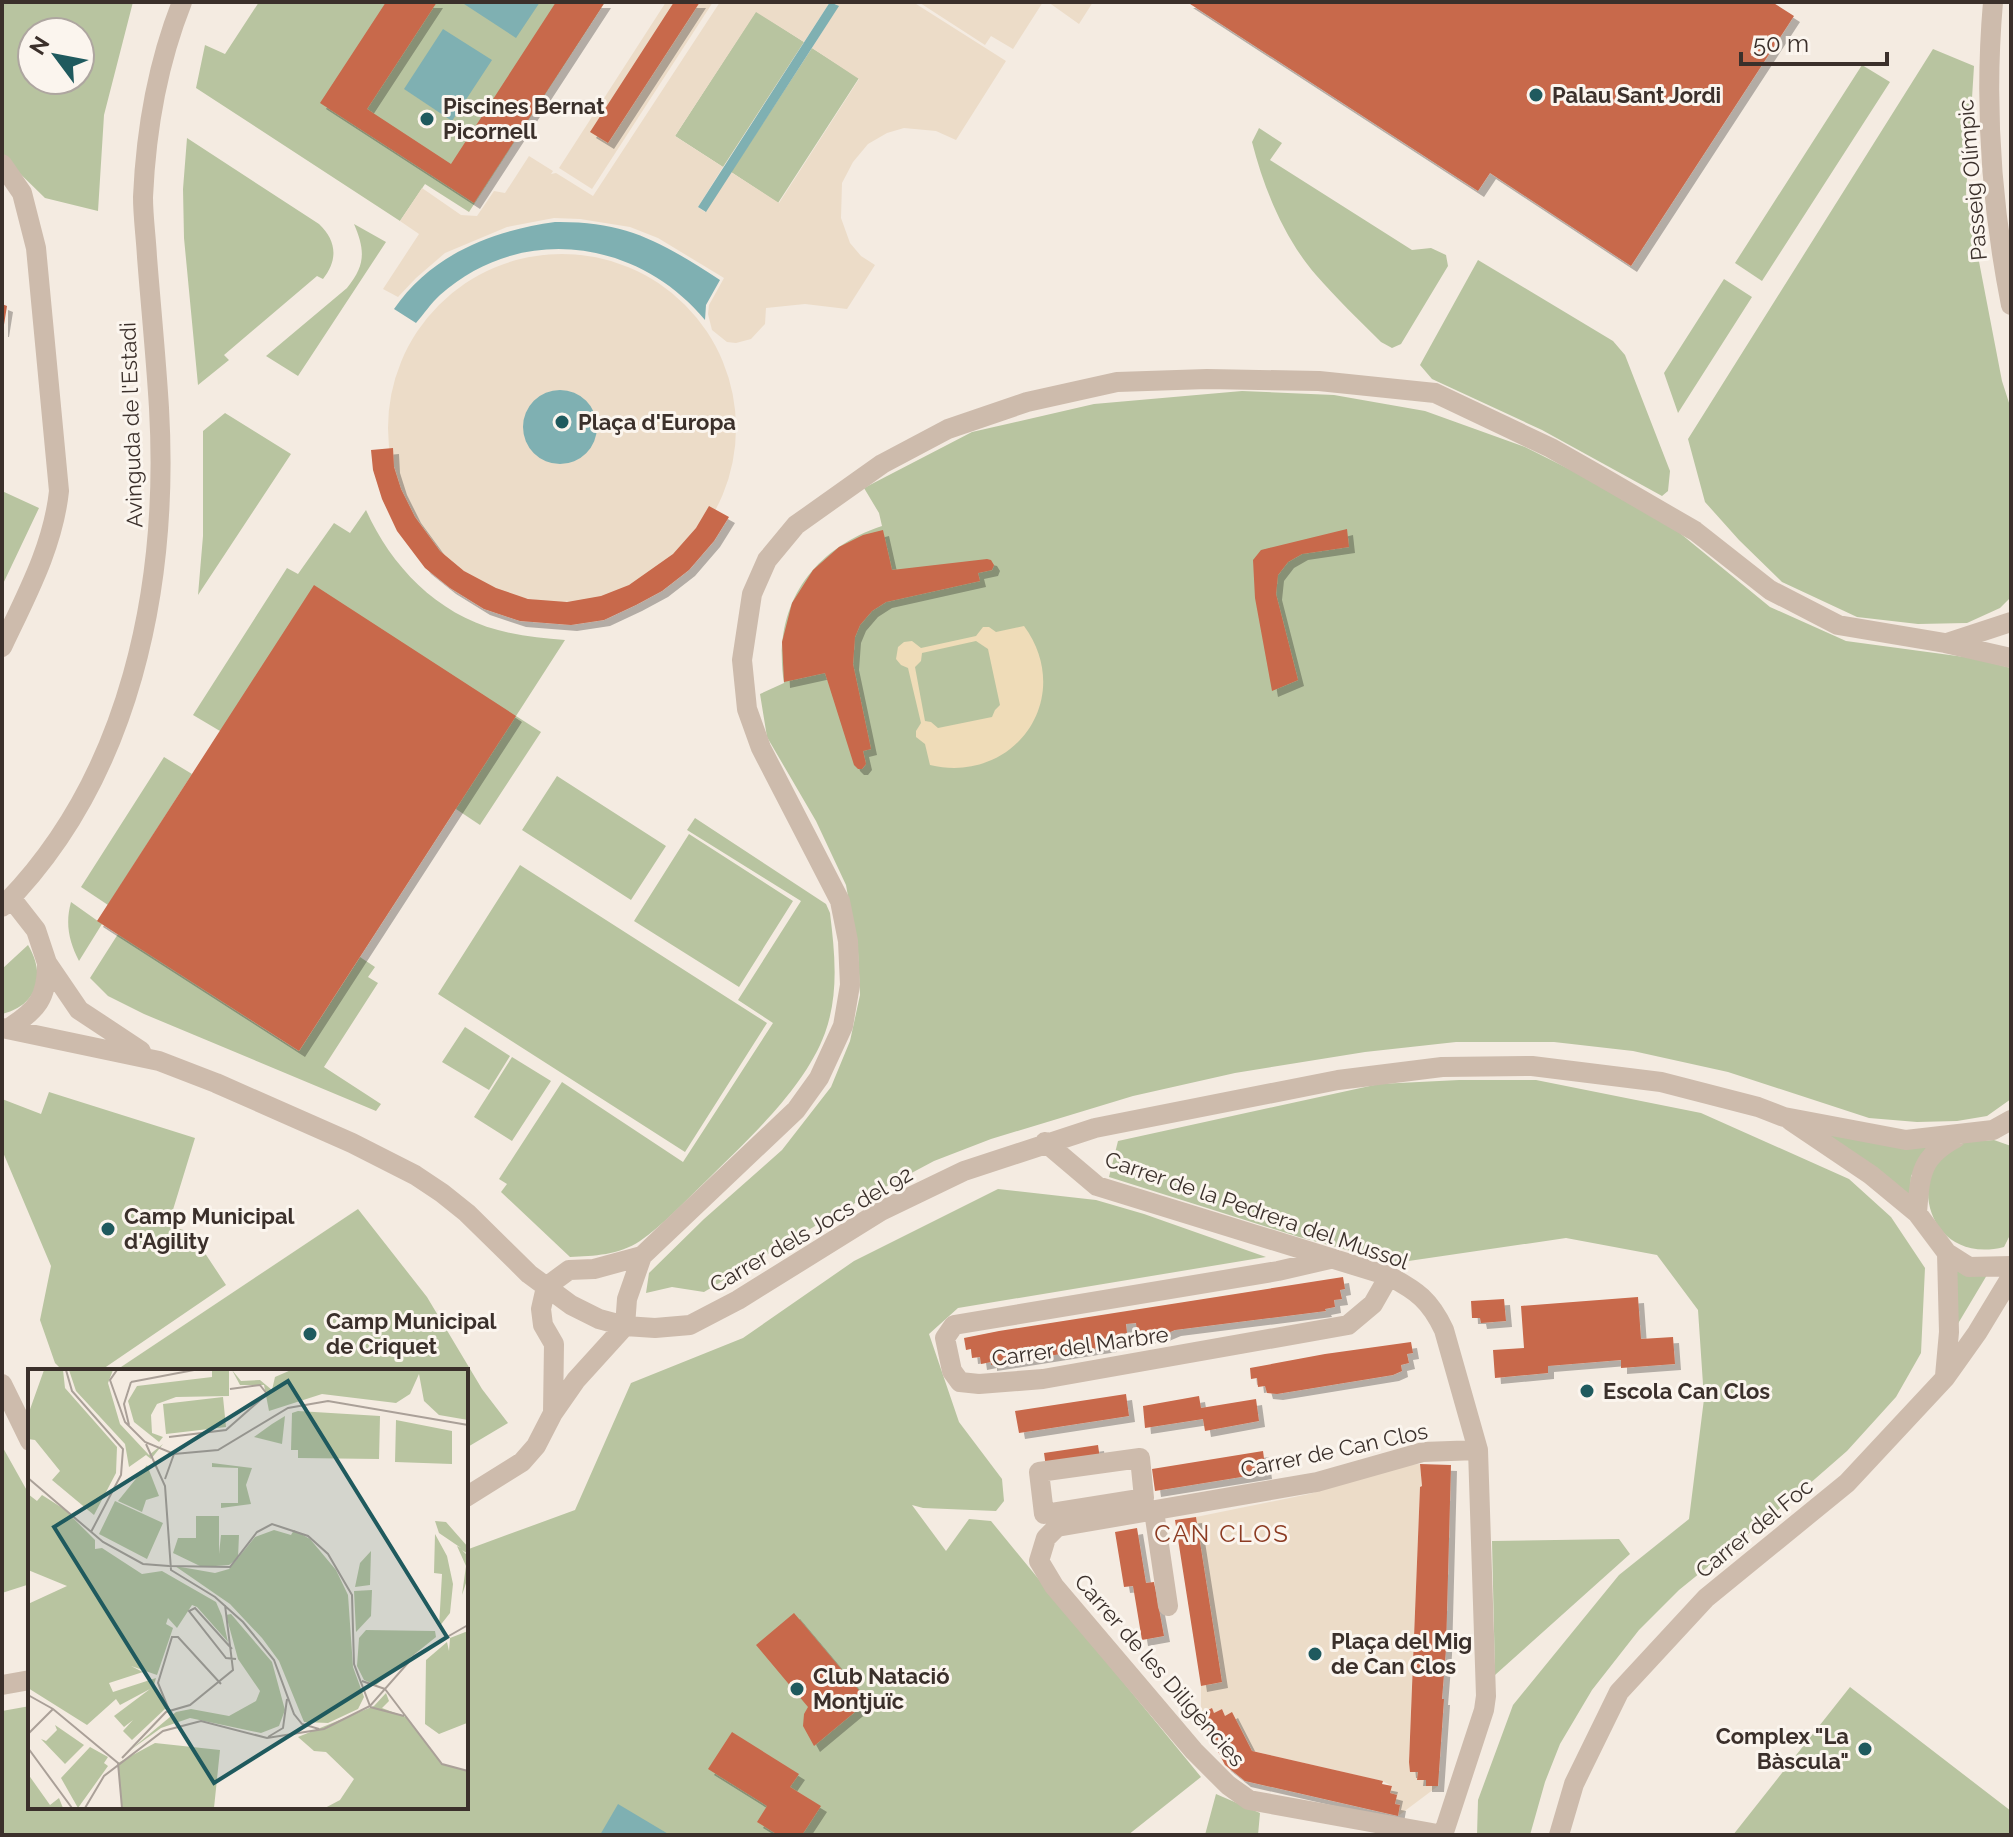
<svg xmlns="http://www.w3.org/2000/svg" width="2013" height="1837" font-family="Raleway,sans-serif">
  <style>
    .green { fill: #b8c4a0; fill-rule: evenodd }
    .sand { fill: #efdcb8; fill-rule: evenodd }
    .plaza { fill: #ecdcc8 }
    .water { fill: #7fb0b2 }
    .building { fill: #c8694b; filter: url(#shadow) }
    .lines { fill: none; stroke-linecap: round; stroke-linejoin: round }
    .minor { stroke: #cdbbac; stroke-width: 20 }
    .poi-dot { fill: #1f5a5e; stroke: #fbf5ee; stroke-width: 3 }
    .labels { text-anchor: middle; stroke-width: 6; stroke-linejoin: round; paint-order: stroke }
    .poi-label { font-size: 22px; font-weight: bold; fill: #3b302b; stroke: #fbf5ee; text-anchor: start }
    .street-label { font-size: 22px; fill: #3b302b; stroke: #fbf5ee }
    .neighbourhood-label { font-size: 24px; letter-spacing: 2px; fill: #8c3b22; stroke: #fbf5ee }
    .inset-road { fill: none; stroke: #aaa098; stroke-width: 2 }
    .view { fill: #1f5a5e; fill-opacity: 0.15; stroke: #1f5a5e; stroke-width: 4 }
    .inset-edge { fill: none; stroke: #3b302b; stroke-width: 4 }
  </style>
  <defs>
    <filter id="shadow"><feDropShadow dx="6" dy="6" stdDeviation="0" flood-color="#0004"/></filter>
  </defs>
  <rect width="100%" height="100%" fill="#f4ebe1"/>
  <!-- green -->
  <path class="green" d="M2 2H133L104 115 98 211 45 198 2 156ZM32 32H80V80H32Z
    M259 2H605L469 212 425 184 400 221 196 88 205 45 225 54Z
    M756 11 804 42 723 167 675 136Z
    M812 48 859 78 778 203 731 172Z
    M1933 49 1974 66 1966 194 2002 381 2011 409V597L2000 608 1967 623 1918 624 1857 617 1782 582 1739 540 1705 502 1688 439Z
    M1862 65 1890 82 1762 281 1735 263Z
    M1259 128 1282 143 1270 160 1412 250 1431 248 1446 255 1448 266 1401 344 1392 348 1381 342C1359 320 1336 298 1316 275 1284 238 1264 189 1252 142Z
    M187 138 319 224C337 241 338 260 323 279L317 276 224 355 229 360 198 385 184 238 183 189Z
    M354 224 386 242 298 376 266 356 347 288C366 265 365 250 354 224Z
    M1478 260 1613 341 1625 355 1670 471 1668 491 1662 496 1542 430 1432 379 1420 365Z
    M1724 279 1752 297 1678 413 1664 373Z
    M1242 391 1334 395 1425 411 1525 447 1601 485 1670 525 1770 607 1846 641 1972 658 2011 668V1099L1987 1116 1957 1121 1917 1122 1869 1118 1728 1072 1633 1051 1554 1042H1456L1365 1052 1235 1073 1133 1096 991 1139 934 1161 842 1210 704 1292 672 1287 646 1293 649 1273 704 1219 782 1150 831 1087 850 1041 860 995 858 952 846 885 816 821 767 737 760 694 784 683C772 608 810 550 882 526L879 513 864 488 972 432 1094 404Z
    M225 413 291 454 198 595 203 536V431Z
    M2 491 39 508 2 586Z
    M366 510C391 566 437 614 498 630 520 636 543 638 565 640L516 716 541 732 480 825 456 809 220 731 193 715 287 568 298 574 334 523 350 533Z
    M164 757 192 774 108 905 81 887Z
    M557 776 666 846 631 900 522 830Z
    M695 818 826 904 830 913C835 954 839 994 825 1033 804 1090 745 1142 703 1184 683 1203 663 1225 640 1241 619 1255 594 1256 570 1257L501 1192 507 1184 499 1179 562 1082 683 1162 773 1023 738 1000 801 901 687 830Z
    M689 834 793 901 739 987 634 921Z
    M520 865 767 1023 685 1152 438 994Z
    M71 902 102 924 79 961C69 941 65 924 71 902Z
    M118 934 299 1051 360 957 375 967 368 977 378 983 324 1067 381 1104 376 1111 144 1014 108 996 90 978Z
    M28 945C46 975 38 1005 2 1014V969Z
    M465 1027 510 1056 489 1090 442 1062Z
    M512 1057 551 1081 512 1141 474 1117Z
    M1459 1080H1536L1701 1113 1849 1179 1891 1217 1925 1268 1921 1353 1896 1397 1847 1451 1800 1492 1679 1590 1639 1630 1592 1690 1560 1744 1545 1782 1530 1835H1477L1478 1800 1513 1705 1619 1575 1689 1519 1704 1399 1698 1310 1657 1255 1566 1238 1395 1263 1299 1237 1109 1177 1118 1141 1379 1084Z
    M49 1092 195 1138 168 1226 191 1232 226 1285 100 1371H63L55 1363 40 1320 51 1266 2 1150V1099L41 1114Z
    M1817 1129 1872 1143 1928 1148 1911 1176 1910 1196Z
    M1994 1140 2011 1146V1233L2004 1247C1924 1267 1902 1163 1963 1143 1972 1140 1985 1141 1994 1140Z
    M998 1189 1096 1200 1144 1214 1266 1257 958 1308 929 1334 959 1422 1002 1479 1004 1501 996 1511 923 1508 912 1505 946 1551 969 1519 991 1521 1201 1777 1128 1835H2V1711L30 1706V1807H466V1550L575 1510 631 1383 743 1338 854 1261Z
    M358 1209 427 1297 482 1389 508 1423 466 1448V1371H115Z
    M1953 1267 1987 1275 1953 1332Z
    M2 1446 30 1496V1584L2 1593Z
    M1619 1539 1630 1554 1495 1675 1492 1541Z
    M1850 1687 2011 1811V1835H1733Z
    M1216 1794 1260 1813 1258 1835H1205Z"/>
  <!-- sand -->
  <path class="sand" d="M1024 626C1076 697 1015 785 930 765L925 744 916 737V731L921 723 908 668 901 665 896 659 898 647 904 642 912 641 921 648 976 636 983 627H989L996 632ZM976 641 988 649 1000 705 995 710 992 717 938 728 931 722 925 721 915 667 921 661 922 653Z"/>
  <!-- plaza -->
  <path class="plaza" d="M666 2H713L592 189 559 168Z
    M720 2H830L804 42 756 12 675 136 723 167 698 207 705 212 731 172 779 203 859 79 812 48 838 6 833 2H913L1006 61 956 140 936 131 904 128 887 133 868 144 853 162 842 183 841 218 850 243 861 256 875 265 847 309 805 304 766 308 765 324 751 339 736 343 727 342 712 330 708 314 709 305 724 278 658 238 630 227 580 219 554 218 507 227 445 253 416 278 398 297 383 289 419 234 400 221 422 188 461 215 477 216 494 191 505 193 529 156 553 171 551 174 556 173 593 196Z
    M1043 2 1013 49 991 36 985 45 920 3Z
    M1048 2H1093L1079 24Z
    M388 428a174 174 0 1 1 348 0a174 174 0 1 1-348 0Z
    M1420 1464 1422 1486 1420 1487 1409 1761 1418 1772V1780H1426L1427 1786H1438L1398 1816 1400 1805 1395 1804 1397 1795 1390 1793 1392 1786 1382 1781 1252 1751 1232 1713 1225 1716 1222 1709 1214 1713 1211 1708 1201 1713V1686L1222 1682 1196 1517 1309 1494 1406 1465Z"/>
  <!-- water -->
  <path class="water" d="M461 2H540L516 38Z
    M830 2 839 6 706 212 698 207Z
    M443 29 492 60 452 121 404 89Z
    M555 222C627 221 661 242 720 280L706 305 705 320C638 239 521 223 440 295 431 303 424 314 416 323L394 309C431 255 491 231 555 222Z
    M523 427a37 37 0 1 1 74 0a37 37 0 1 1-74 0Z
    M618 1804 670 1835H600Z"/>
  <!-- building -->
  <path class="building" d="M386 2H437L367 109 451 164 556 2H605L474 203 320 103Z
    M674 2H700L608 143 590 132Z
    M1187 2H1772L1794 16 1631 266 1490 173 1478 191Z
    M2 304 7 306 3 331H2Z
    M393 448 394 467 401 489 415 517 440 551 464 571 496 588 528 599 567 602 601 596 629 585 673 554 696 528 709 506 729 517 714 541 689 570 662 591 636 605 604 620 571 625 520 621 484 609 450 588 425 568 397 531 382 499 373 470 371 450Z
    M1347 529 1349 547 1302 554 1288 562 1278 575 1276 594 1298 680 1272 691 1255 598 1253 560 1261 550Z
    M883 530 892 570 987 559 991 560 994 565 992 570 978 573 980 581 886 602 872 611 860 625 855 637 853 664 871 749 863 751 866 764 862 769H858L854 765 825 673 784 682 782 642 792 603 813 570 839 547 863 535Z
    M314 585 516 716 299 1051 97 921Z
    M1343 1277 1345 1289 1340 1290 1342 1299 1334 1300 1335 1307 1325 1309 1326 1311 1175 1330 1156 1338V1336L1146 1338 1145 1330 1137 1331 1136 1323 1126 1324 1127 1333 1119 1334 1121 1342 1111 1343V1346L991 1365V1362L981 1364 980 1357 972 1358 971 1349 966 1350 964 1338 999 1331Z
    M1638 1297 1641 1339 1673 1337 1675 1364 1621 1368V1360L1548 1366V1373L1495 1378 1493 1350 1524 1348 1521 1306Z
    M1504 1299 1506 1321 1481 1323 1480 1318H1472L1471 1301Z
    M1411 1342 1413 1353 1407 1354 1409 1363 1401 1365 1402 1371 1393 1375 1277 1394 1267 1393 1265 1386 1258 1387 1257 1378 1251 1379 1250 1368 1325 1354Z
    M1126 1394 1129 1416 1019 1433 1015 1411Z
    M1199 1396 1201 1408 1256 1399 1259 1421 1205 1431 1203 1419 1145 1428 1143 1406Z
    M1098 1445 1100 1459 1046 1467 1044 1453Z
    M1263 1451 1266 1473 1155 1491 1152 1469Z
    M1420 1464 1451 1465 1446 1649 1442 1699H1444L1438 1786H1426V1780H1417L1418 1772H1410L1409 1762 1420 1487 1422 1486Z
    M1196 1517 1222 1682 1201 1686 1175 1520Z
    M1137 1528 1146 1583 1154 1582 1164 1636 1142 1640 1133 1586 1124 1587 1115 1532Z
    M794 1613 868 1701 814 1746 803 1726 804 1714 808 1707 756 1645Z
    M1212 1708 1214 1713 1222 1709 1225 1716 1232 1712 1252 1751 1383 1781 1382 1784 1392 1786 1390 1793 1397 1795 1395 1804 1400 1805 1398 1816 1245 1781 1225 1765 1211 1738 1201 1713Z
    M732 1732 799 1774 790 1787 821 1806 802 1835H778L757 1822 767 1806 708 1769Z"/>
  <g class="lines">
    <!-- minor -->
    <path class="minor" d="M1993 2C1984 105 1991 204 2011 305
      M2 164 22 193 36 248 59 491C53 547 26 596 2 647
      M1947 643 2011 622
      M11 898 36 930 47 963 79 1010 141 1051
      M2 907C131 778 169 585 159 408 156 358 151 308 147 257 146 237 143 217 143 197 146 129 157 65 182 2
      M2 1028 159 1061 216 1083 352 1143 415 1175 442 1193 467 1213 529 1274 571 1305 599 1319 625 1326 655 1328 690 1325 738 1300 881 1211 964 1171 1095 1128 1338 1080 1442 1067 1532 1066 1661 1082 1758 1107 1784 1117 1906 1140 1993 1130 2011 1120
      M9 1028C37 1010 47 998 47 965
      M1791 1121 1871 1175 1917 1213 1947 1253 1969 1267 2011 1266
      M1045 1142 1097 1186 1389 1276C1417 1291 1430 1300 1444 1330L1478 1450 1486 1696 1484 1710 1443 1835
      M1917 1213C1920 1175 1920 1157 1956 1138
      M1330 1259 1278 1271 954 1325 945 1338 952 1371 960 1382 979 1384 1043 1379 1348 1325 1373 1304 1389 1276
      M546 1287 541 1309 543 1325 554 1344 553 1412
      M546 1287 569 1270 594 1269 642 1256
      M625 1326 627 1299 642 1256 796 1110 819 1078 843 1026 850 985 848 941 840 901 761 748 747 709 742 660 752 594 767 560 796 525 882 464 948 429 1027 402 1117 382 1207 379 1319 381 1435 393 1551 448 1602 477 1695 531 1770 590 1838 625 1945 643 2011 658
      M1945 1376 1949 1332 1947 1253
      M2 1384 30 1441
      M1140 1458 1144 1498 1044 1514 1039 1472Z
      M466 1497 522 1462 536 1446 553 1413 576 1380 625 1326
      M1154 1511 1168 1606
      M2 1685 30 1680
      M1443 1835 1249 1800 1228 1785 1194 1751 1054 1586 1039 1561 1046 1538 1057 1527 1317 1482 1423 1452 1478 1450
      M1559 1835 1574 1784 1619 1692 1706 1598 1847 1483 1945 1378 1977 1333 2011 1277"/>
  </g>
  <!-- markers -->
  <g class="poi-dot">
    <circle cx="1536" cy="95" r="8"/>
    <circle cx="427" cy="119" r="8"/>
    <circle cx="562" cy="422" r="8"/>
    <circle cx="108" cy="1229" r="8"/>
    <circle cx="310" cy="1334" r="8"/>
    <circle cx="1587" cy="1391" r="8"/>
    <circle cx="1315" cy="1654" r="8"/>
    <circle cx="797" cy="1689" r="8"/>
    <circle cx="1865" cy="1749" r="8"/>
  </g>
  <g class="labels">
    <!-- poi labels -->
    <g class="poi-label">
      <text x="1552" y="103">Palau Sant Jordi</text>
      <text x="443" y="114">Piscines Bernat<tspan x="443" dy="25">Picornell</tspan></text>
      <text x="578" y="430">Plaça d'Europa</text>
      <text x="124" y="1224">Camp Municipal<tspan x="124" dy="25">d'Agility</tspan></text>
      <text x="326" y="1329">Camp Municipal<tspan x="326" dy="25">de Criquet</tspan></text>
      <text x="1603" y="1399">Escola Can Clos</text>
      <text x="1331" y="1649">Plaça del Mig<tspan x="1331" dy="25">de Can Clos</tspan></text>
      <text x="813" y="1684">Club Natació<tspan x="813" dy="25">Montjuïc</tspan></text>
      <text x="1849" y="1744" text-anchor="end">Complex "La<tspan x="1849" dy="25">Bàscula"</tspan></text>
    </g>
    <!-- street labels -->
    <g class="street-label">
      <text transform="translate(1972 180) rotate(-95)" y="8">Passeig Olímpic</text>
      <text transform="translate(131 425) rotate(-92)" y="8">Avinguda de l'Estadi</text>
      <text transform="translate(1257 1210) rotate(19)" y="8">Carrer de la Pedrera del Mussol</text>
      <text transform="translate(811 1229) rotate(-30)" y="8">Carrer dels Jocs del 92</text>
      <text transform="translate(1080 1346) rotate(-8)" y="8">Carrer del Marbre</text>
      <text transform="translate(1334 1450) rotate(-12)" y="8">Carrer de Can Clos</text>
      <text transform="translate(1754 1528) rotate(-39)" y="8">Carrer del Foc</text>
      <text transform="translate(1160 1670) rotate(49)" y="8">Carrer de les Diligències</text>
    </g>
    <!-- neighbourhood labels -->
    <g class="neighbourhood-label">
      <text x="1222" y="1542">CAN CLOS</text>
    </g>
  </g>
  <!-- overview -->
  <g transform="translate(28 1369)">
    <rect width="440" height="440" fill="#f4ebe1"/>
    <path d="M16 1H35L37 19 89 78 88 104 66 146 24 111 32 102 7 71 0 70V46ZM41 1H85L80 14 92 55 121 86 135 75 123 90 118 86 101 98 97 75 48 22ZM201 1V27L148 28 129 35 123 46 124 64 135 68 131 73 106 53 100 32 109 17 184 8V2ZM204 1 213 12 232 11 244 21 247 8 263 1H440V51L411 46 396 32 391 5 382 25 368 34 294 25 241 42 236 16H212ZM195 28 198 58 138 65 135 35ZM270 42 352 47 351 90 270 89V81H263L264 44ZM257 47 254 75 226 68 244 55ZM368 51 424 62V95L367 93ZM184 94 224 99 218 116 223 135 193 139V134H210V99L184 98ZM119 96 131 127 118 131 114 143 90 132ZM0 125 9 132 14 126 36 140 67 171V180L74 179 114 205 134 202 188 233 194 247 200 273 169 238 164 236 149 259 140 249 138 255 145 259 129 306 103 297 115 303 81 314 85 323 128 309 125 319 138 339 104 371 95 362 105 351 96 358 86 347 122 320 92 336 88 330 59 356 0 319V235L39 217 0 201ZM87 132 135 154 119 190 71 165ZM168 147H191V185L193 166H211L210 189 201 196 174 198 145 184 150 169H168ZM407 152 418 153 440 178V185L434 181 440 187V208L434 226 438 197 429 177 433 179 411 164ZM246 161 263 166 266 161 282 170 308 201 320 226 325 298 336 328 330 340 300 354 276 353 251 292 234 269 202 235 147 197 187 204 201 200 227 168ZM407 165 419 187 425 215 422 244 411 258 414 205 406 204ZM343 182 342 216 327 218 332 194ZM344 221 343 247 328 263 326 222ZM203 245 244 293 257 341 251 357 233 364 162 349 133 359 101 382 148 343 163 340 201 347 228 332 232 322 210 290 198 246ZM338 261 407 262 408 268 348 316 336 311 329 297 331 269ZM440 262 439 354 411 365 397 355 398 291 419 273 421 282 422 269ZM358 324 361 332 354 339 378 348 414 395 440 402V439H297L312 431 326 410 298 383 286 382 270 368 346 337ZM27 356 56 376 37 395 13 370 18 372 29 361ZM127 374 192 381 186 439H94L90 394ZM62 378 80 388 76 394 80 397 50 439 33 409ZM0 405 22 436 31 429 35 439H0Z" fill="#b8c4a0"/>
    <path class="inset-road" d="M38 1 44 22 95 80 93 106 63 163M89 1 82 11 97 53 117 73 146 85 190 81 260 39 300 32 440 56M103 13 166 1M101 56 96 35 103 13M141 68 198 61 239 25 232 16 202 20M118 75 137 117 143 201 187 228 215 253 246 291 266 345 274 355 291 360M0 109 75 173 115 195 141 197M137 110 146 85M141 197 202 198 229 163 244 155 280 167 300 185 324 226 326 295 342 337M204 280 167 239 161 242 198 289 208 290M334 312 357 320M357 320 414 395 440 402M0 326 25 340 90 394 94 439M342 338 376 347M141 341 130 314 144 268H150L193 315M0 365 25 340M240 368 255 359 259 330M0 379 44 439M94 389 138 343 162 336 205 301 197 236M57 439 76 407 135 362 173 352 239 369 296 360 342 337 386 287 440 256"/>
    <path class="view" d="M260 12 419 268 186 414 26 158Z"/>
    <rect width="440" height="440" class="inset-edge"/>
  </g>
  <!-- border -->
  <rect width="2013" height="1837" fill="none" stroke="#3b302b" stroke-width="8"/>
  <!-- north arrow -->
  <g transform="translate(56 56) rotate(302)"><circle r="38" fill="#fbf5ee" stroke="#aea6a0" stroke-width="2"/>
  <path d="M0-6L14 30L0 20L-14 30Z" fill="#1f5a5e"/>
  <text y="-12" font-size="22" font-weight="bold" text-anchor="middle" fill="#3b302b">N</text>
  </g>
  <!-- scale -->
  <path d="M1741 52v12h146v-12" fill="none" stroke="#3b302b" stroke-width="4"/>
  <text x="1753" y="52" font-size="24" fill="#3b302b" stroke="#fbf5ee" stroke-width="6" paint-order="stroke">50 m</text>
</svg>
